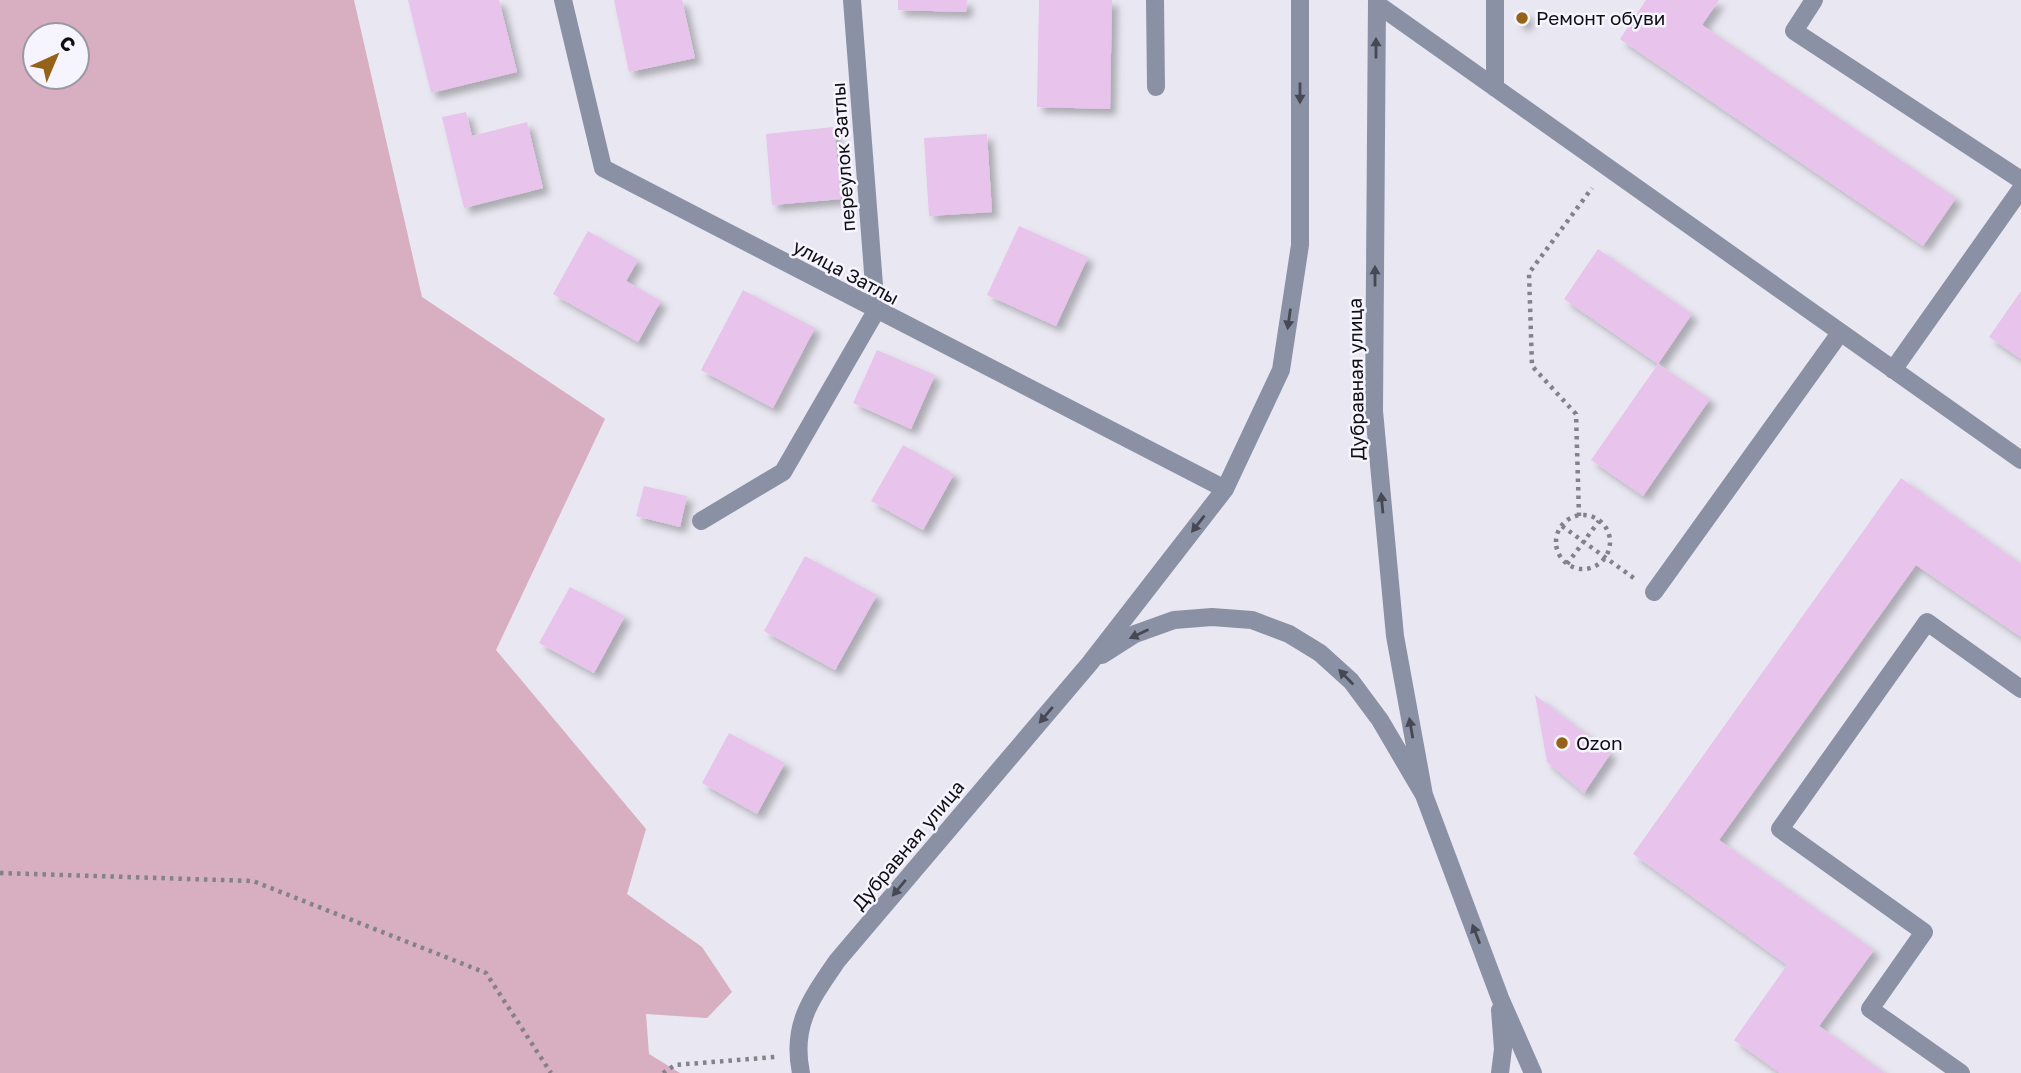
<svg xmlns="http://www.w3.org/2000/svg" width="2021" height="1073" font-family="'Golos Text',sans-serif">
  <style>
    .green { fill: #d8aec1; fill-rule: evenodd }
    .building { fill: #e8c3eb; filter: url(#shadow) }
    .lines { fill: none; stroke-linecap: round; stroke-linejoin: round }
    .path { stroke: #838288; stroke-width: 4.5; stroke-dasharray: 3.5 5; stroke-linecap: butt }
    .minor { stroke: #8a91a5; stroke-width: 18 }
    .oneway { fill: #464954 }
    .poi-dot { fill: #966217; stroke: #f6f4ff; stroke-width: 2.5 }
    .labels { text-anchor: middle; stroke-width: 5; stroke-linejoin: round; paint-order: stroke }
    .poi-label { font-size: 19px; fill: #0f0e11; stroke: #f6f4ff; text-anchor: start }
    .street-label { font-size: 19px; fill: #0f0e11; stroke: #f6f4ff }
  </style>
  <defs>
    <filter id="shadow"><feDropShadow dx="6" dy="6" stdDeviation="3.5" flood-color="#0004"/></filter>
  </defs>
  <rect width="100%" height="100%" fill="#e9e7f1"/>
  <!-- green -->
  <path class="green" d="M0 0H354L422 297 605 419 496 650 646 829 627 894 702 947 732 992 707 1018 646 1014 649 1054 680 1073H0ZM35 35H77V77H35Z"/>
  <!-- building -->
  <path class="building" d="M408 0H499L517 72 431 93Z
    M614 0H682L695 58 629 72Z
    M898 0H967L966 12 898 10Z
    M1039 0H1112L1110 109 1037 107Z
    M1646 0H1719L1702 25 1956 198 1923 246 1620 39Z
    M1517 12H1527V24H1517Z
    M466 112 472 136 527 122 543 188 464 208 442 117Z
    M834 127 841 199 772 205 766 134Z
    M987 134 992 212 929 216 924 138Z
    M1019 226 1088 257 1056 326 987 295Z
    M588 231 638 260 626 281 661 301 638 342 553 294Z
    M1598 249 1692 314 1658 364 1564 299Z
    M743 290 815 328 773 408 701 370Z
    M2021 291V359L1989 337Z
    M877 350 935 375 911 429 853 403Z
    M1658 364 1710 399 1643 496 1591 460Z
    M903 445 954 474 923 530 871 501Z
    M1901 478 2021 564V637L1916 565 1719 840 1874 950 1819 1026 1885 1073H1780L1734 1040 1787 965 1633 854Z
    M644 486 687 496 680 527 636 516Z
    M805 556 877 595 835 670 764 631Z
    M570 587 625 616 594 673 539 643Z
    M1535 695 1611 753 1584 793 1547 762Z
    M729 733 785 763 757 814 702 783Z"/>
  <g class="lines">
    <!-- path -->
    <path class="path" d="M1556 542a27 27 0 1 1 54 0a27 27 0 1 1-54 0Z
      M1579 516 1576 414 1532 366 1529 273 1592 188
      M1562 526 1635 579
      M1567 564 1599 521
      M0 873 253 881 486 973 551 1073
      M663 1073 675 1065 775 1057"/>
    <!-- minor -->
    <path class="minor" d="M563 0 603 168 1225 489
      M1155 0 1156 87
      M1377 0 1374 411 1395 636 1424 795
      M1814 0 1794 31 2021 180
      M1377 4 2021 460
      M1495 88V0
      M1893 370 2021 189
      M701 521 783 472 876 311 852 0
      M1654 592 1840 333
      M1102 655 1135 634 1174 620 1212 617 1252 620 1289 634 1320 653 1351 681 1380 720 1424 795 1500 998 1533 1073
      M801 1073C791 1025 811 999 837 961L1090 663 1225 489 1281 370 1300 245V0
      M1500 1073 1503 1049 1500 1010
      M1961 1073 1870 1009 1924 932 1780 829 1927 622 2021 689"/>
  </g>
  <!-- one-way arrows -->
  <defs><path id="oneway-solid" d="M-6-.8H1V-3.2L6.5 0L1 3.2V.8H-6Z" transform="scale(1.75)"/></defs>
  <g class="oneway">
    <use href="#oneway-solid" transform="translate(1376 48) rotate(-90)"/>
    <use href="#oneway-solid" transform="translate(1300 93) rotate(90)"/>
    <use href="#oneway-solid" transform="translate(1375 276) rotate(-90)"/>
    <use href="#oneway-solid" transform="translate(1289 319) rotate(98)"/>
    <use href="#oneway-solid" transform="translate(1382 503) rotate(-95)"/>
    <use href="#oneway-solid" transform="translate(1198 524) rotate(128)"/>
    <use href="#oneway-solid" transform="translate(1139 634) rotate(155)"/>
    <use href="#oneway-solid" transform="translate(1346 677) rotate(-134)"/>
    <use href="#oneway-solid" transform="translate(1046 715) rotate(130)"/>
    <use href="#oneway-solid" transform="translate(1411 728) rotate(-100)"/>
    <use href="#oneway-solid" transform="translate(899 888) rotate(130)"/>
    <use href="#oneway-solid" transform="translate(1476 934) rotate(-111)"/>
  </g>
  <!-- markers -->
  <g class="poi-dot">
    <circle cx="1522" cy="18" r="7"/>
    <circle cx="1562" cy="743" r="7"/>
  </g>
  <g class="labels">
    <!-- poi labels -->
    <g class="poi-label">
      <text x="1536" y="25">Ремонт обуви</text>
      <text x="1576" y="750">Ozon</text>
    </g>
    <!-- street labels -->
    <g class="street-label">
      <text transform="translate(843 157) rotate(-94)" y="7">переулок Затлы</text>
      <text transform="translate(846 272) rotate(28)" y="7">улица Затлы</text>
      <text transform="translate(1356 379) rotate(-91)" y="7">Дубравная улица</text>
      <text transform="translate(908 845) rotate(-50)" y="7">Дубравная улица</text>
    </g>
  </g>
  <!-- north arrow -->
  <g transform="translate(56 56) rotate(44)"><circle r="33" fill="#f6f4ff" stroke="#9a98a0" stroke-width="2"/>
  <path d="M0-5L12 26L0 18L-12 26Z" fill="#966217"/>
  <text y="-10" font-size="19" font-weight="bold" text-anchor="middle" fill="#0f0e11">С</text>
  </g>
</svg>
